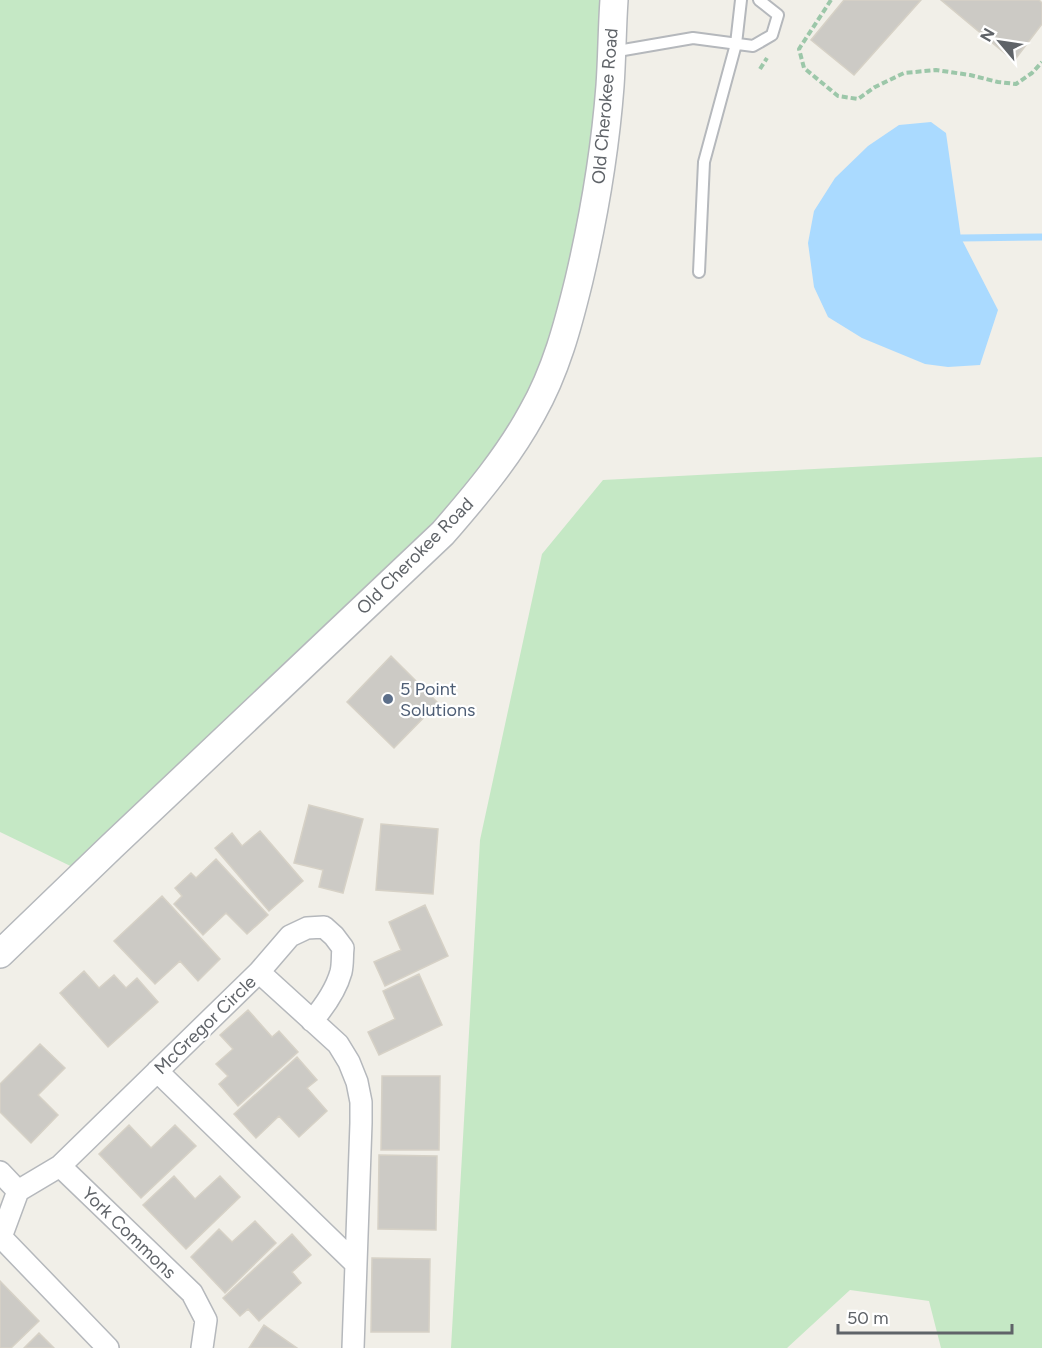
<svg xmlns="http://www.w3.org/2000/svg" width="1042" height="1348" font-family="Figtree,sans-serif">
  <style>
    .green { fill: #c5e8c5 }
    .water { fill: #aadaff }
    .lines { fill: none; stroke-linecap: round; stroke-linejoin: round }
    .stream { stroke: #aadaff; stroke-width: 7 }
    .building { fill: #cccac5; stroke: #d6d1c6; stroke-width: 1.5 }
    .service-casing { stroke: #b5b8bc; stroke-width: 14 }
    .minor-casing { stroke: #b5b8bc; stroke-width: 24 }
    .tertiary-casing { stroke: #b5b8bc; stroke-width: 30 }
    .path { stroke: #9cc7a9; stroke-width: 4; stroke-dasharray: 6 3; stroke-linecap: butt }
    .service { stroke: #fff; stroke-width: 10 }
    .minor { stroke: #fff; stroke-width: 21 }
    .tertiary { stroke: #fff; stroke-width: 27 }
    .service-dot { fill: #5c6f8a; stroke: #fff; stroke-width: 2 }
    .labels { text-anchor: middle; stroke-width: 4.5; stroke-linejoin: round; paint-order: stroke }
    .street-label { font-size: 18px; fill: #5f6368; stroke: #fff }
    .service-label { font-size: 18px; fill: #4e5e75; stroke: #fff; text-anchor: start }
  </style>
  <rect width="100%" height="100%" fill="#f1efe8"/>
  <!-- green -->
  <path class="green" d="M0 0H614L587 249 510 450 85 873 0 832Z
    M1042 457V1348H941L929 1301 850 1290 787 1348H451L480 840 542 554 603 480Z"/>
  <!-- water -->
  <path class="water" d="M931 122 946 133 961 238 998 310 980 365 948 367 925 364 862 338 828 317 814 287 808 243 814 211 835 178 868 146 899 125Z"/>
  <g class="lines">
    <!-- stream -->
    <path class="stream" d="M961 238 1042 237"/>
  </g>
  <!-- building -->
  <path class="building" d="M844 0H921L854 75 811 40Z
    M941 0H1039L1042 3V24L1014 61Z
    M391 656 438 703 394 748 347 702Z
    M309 805 363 819 343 893 319 887 323 870 294 863Z
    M381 824 438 829 433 894 376 890Z
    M260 831 303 881 269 911 215 848 232 833 242 846Z
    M216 859 268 915 247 934 226 913 203 935 174 904 182 896 175 888 191 873 196 878Z
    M162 896 220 959 198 981 180 961 155 984 114 941Z
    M425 905 448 956 385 986 374 962 401 950 389 922Z
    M84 971 99 988 114 975 126 988 137 978 158 1002 108 1047 60 993Z
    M419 974 442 1025 379 1055 368 1032 395 1019 383 991Z
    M248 1010 272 1037 279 1031 298 1052 238 1106 219 1084 228 1076 216 1064 233 1049 220 1035Z
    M40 1044 65 1068 38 1095 58 1115 31 1143 0 1112V1084Z
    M297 1057 317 1080 307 1088 327 1111 299 1137 279 1116 256 1138 234 1114Z
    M382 1076H440L439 1150H381Z
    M129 1125 151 1148 175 1125 196 1146 141 1198 99 1154Z
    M379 1155 437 1156 436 1230 378 1229Z
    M174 1176 195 1199 220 1176 240 1197 186 1249 143 1205Z
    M255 1221 276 1243 225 1293 191 1257 219 1229 232 1242Z
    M292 1234 311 1255 292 1272 301 1283 259 1321 248 1309 240 1316 223 1298Z
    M372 1258 430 1259 429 1332H371Z
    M0 1281 39 1321 11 1348H0Z
    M264 1325 297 1348H249Z
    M39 1333 54 1348H24Z"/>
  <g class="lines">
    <!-- service casing -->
    <g class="service-casing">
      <path id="service" d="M612 52 693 38 753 46 772 35 778 15 759 0
        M699 272 704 162 736 44 741 0"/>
    </g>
    <!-- minor casing -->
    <g class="minor-casing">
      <path id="minor" d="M259 972 290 936 307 928 324 927 334 936 343 948C342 955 343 964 341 972 336 990 324 1007 312 1021
        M157 1071 356 1264
        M60 1166 259 972 338 1044 349 1062 357 1082 361 1102V1123L353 1348
        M0 1172 18 1191
        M108 1348 1 1237 18 1191 60 1166 192 1293 206 1320 202 1348"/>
    </g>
    <!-- tertiary casing -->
    <g class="tertiary-casing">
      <path id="tertiary" d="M0 954 111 847 443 533C476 495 508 457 532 413 556 371 568 325 579 280 594 216 605 151 610 86 612 58 612 29 614 0"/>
    </g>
    <!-- path -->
    <path class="path" d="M831 0 799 49 804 68 838 96 858 99 875 87 904 73 936 70 970 75 998 82 1016 84 1032 73 1042 62
      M760 69 767 58"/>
    <!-- service -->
    <use href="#service" class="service"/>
    <!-- minor -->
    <use href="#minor" class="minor"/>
    <!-- tertiary -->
    <use href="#tertiary" class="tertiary"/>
  </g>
  <!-- markers -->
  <circle class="service-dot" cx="388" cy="699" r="6"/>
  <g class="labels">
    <!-- street labels -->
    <g class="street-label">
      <text transform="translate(605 106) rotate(-85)" y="6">Old Cherokee Road</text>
      <text transform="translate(415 556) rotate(-45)" y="6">Old Cherokee Road</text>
      <text transform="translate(205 1025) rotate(-44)" y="6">McGregor Circle</text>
      <text transform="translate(129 1233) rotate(44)" y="6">York Commons</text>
    </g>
    <!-- service labels -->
    <g class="service-label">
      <text x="400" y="695">5 Point<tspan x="400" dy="21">Solutions</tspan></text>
    </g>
  </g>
  <!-- north arrow -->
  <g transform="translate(1000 42) rotate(299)" stroke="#ffffff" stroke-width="4.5" paint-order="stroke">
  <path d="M0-4.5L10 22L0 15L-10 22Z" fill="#5f6368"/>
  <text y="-9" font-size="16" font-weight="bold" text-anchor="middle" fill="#5f6368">N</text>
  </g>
  <!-- scale -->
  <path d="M838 1324v9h174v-9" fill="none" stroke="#5f6368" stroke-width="3"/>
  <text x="847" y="1324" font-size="18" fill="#5f6368" stroke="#ffffff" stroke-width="4.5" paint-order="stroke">50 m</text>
</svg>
